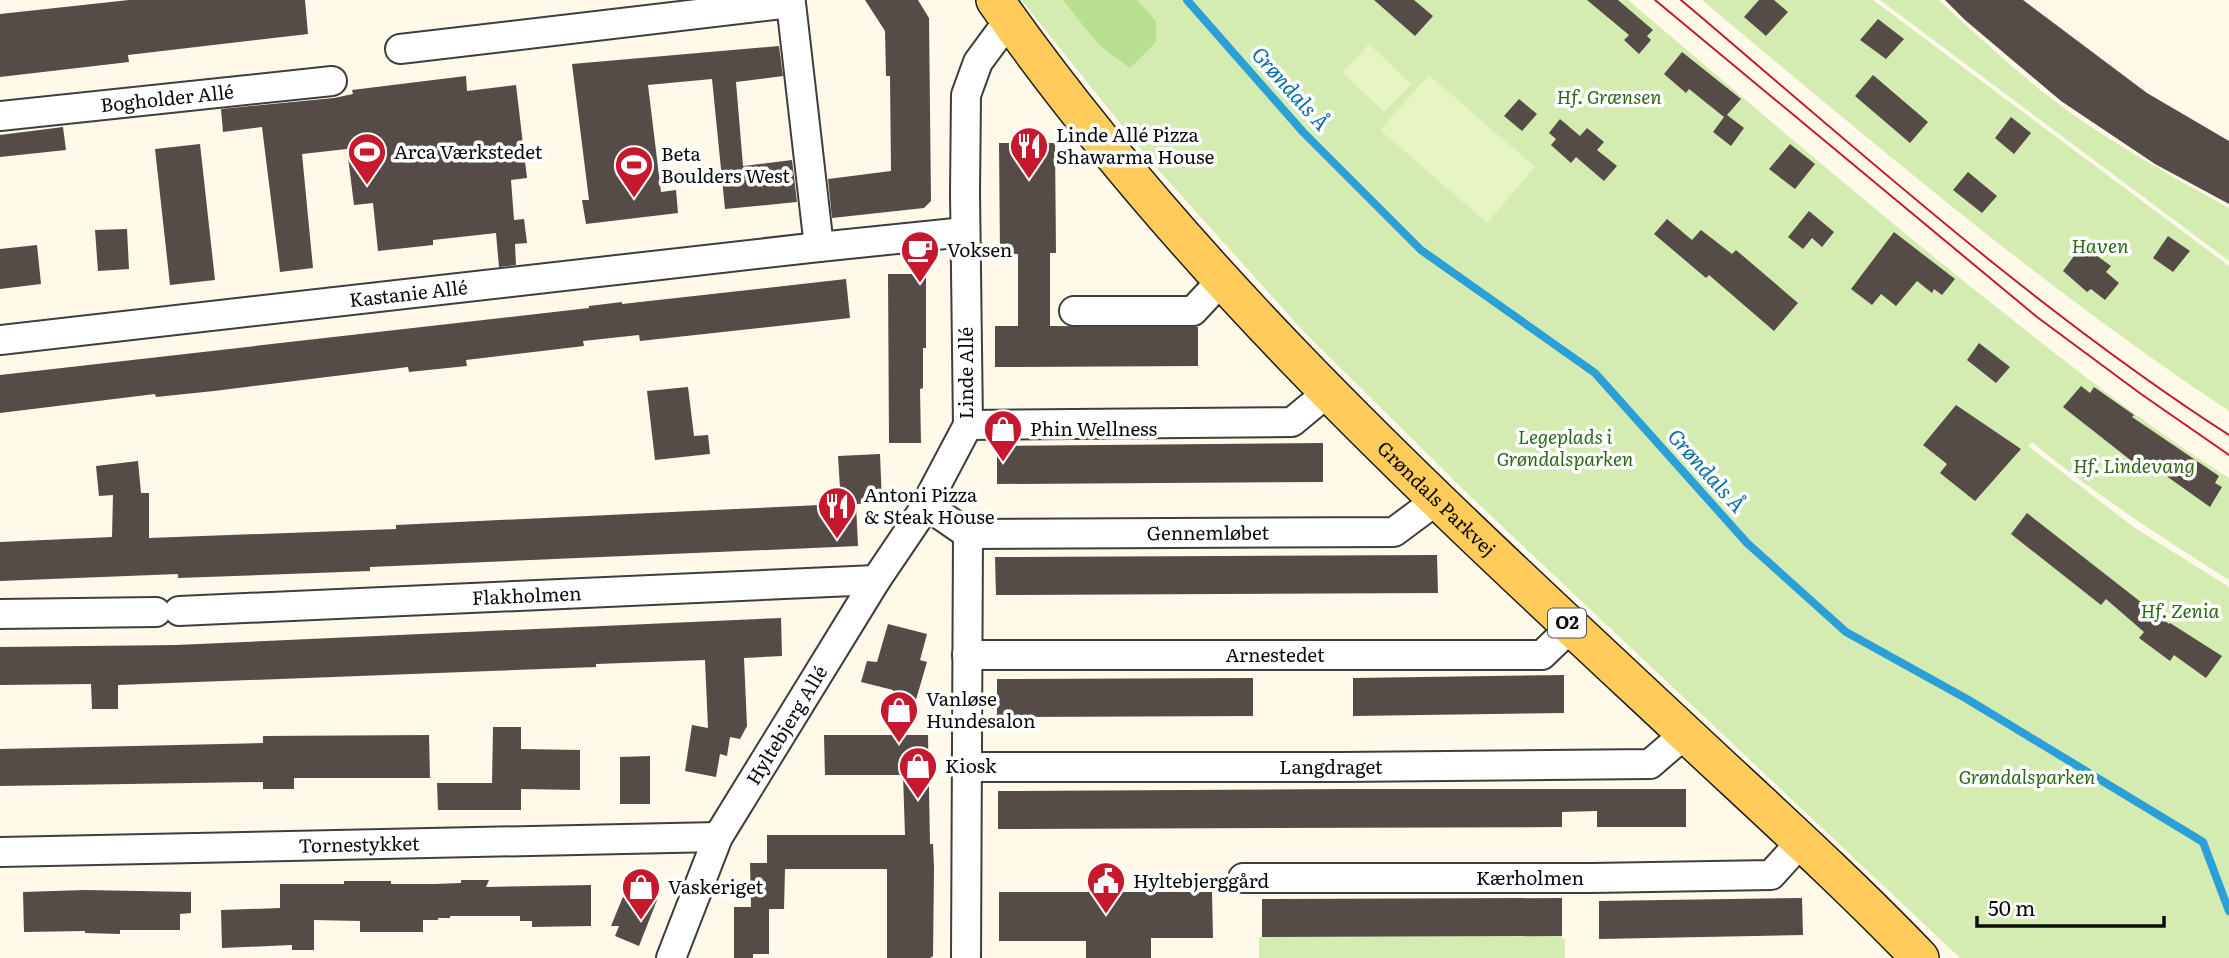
<svg xmlns="http://www.w3.org/2000/svg" width="2229" height="958" font-family="Literata,serif">
  <style>
    .green { fill: #d4ecb1 }
    .forest { fill: #b8de8f }
    .pitch { fill: #e6f3c3 }
    .lines { fill: none; stroke-linecap: round; stroke-linejoin: round }
    .stream { stroke: #2b9fd8; stroke-width: 8 }
    .building { fill: #554b47 }
    .minor-casing { stroke: #3e3e3e; stroke-width: 32 }
    .major-casing { stroke: #1c1c1c; stroke-width: 40 }
    .minor { stroke: #fff; stroke-width: 28 }
    .major { stroke: #ffcb5a; stroke-width: 37 }
    .tram { stroke: #c6192d; stroke-width: 2 }
    .labels { text-anchor: middle; stroke-width: 7; stroke-linejoin: round; paint-order: stroke }
    .shield { fill: #fff; stroke: #545454; stroke-width: 2 }
    .shield-label { font-size: 18px; font-weight: bold; fill: #0b0b0b }
    .park-label { font-size: 19px; font-style: italic; fill: #2e6817; stroke: #fff }
    .street-label { font-size: 19px; fill: #0b0b0b; stroke: #fff }
    .poi-label { font-size: 19px; fill: #0b0b0b; stroke: #fff; text-anchor: start }
    .water-label { font-size: 21px; font-style: italic; fill: #0b6ea6; stroke: #fff }
  </style>
  <rect width="100%" height="100%" fill="#fff9ea"/>
  <!-- green -->
  <path class="green" d="M1021 0H1628C1760 112 1891 225 2028 332 2093 383 2159 434 2229 478V580C2161 537 2094 494 2032 442L2028 446 2135 528 2229 587V958H1960L1470 496 1304 332 1153 164Z
    M1702 0H1873L2229 266V411C2043 288 1873 143 1702 0Z
    M1880 0H1939C1973 32 2007 63 2043 92 2100 137 2166 173 2229 208V261Z
    M1562 936V939H1565V958H1259V937Z"/>
  <!-- forest -->
  <path class="forest" d="M1063 0H1137L1156 21V42L1130 68 1098 44Z"/>
  <!-- pitch -->
  <path class="pitch" d="M1369 44 1411 84 1384 112 1342 72Z
    M1429 75 1535 167 1487 223 1380 130Z"/>
  <g class="lines">
    <!-- stream -->
    <path class="stream" d="M1187 0 1303 132 1421 250 1595 373 1747 543 1846 632 1967 699 2203 842 2229 911"/>
  </g>
  <!-- building -->
  <path class="building" d="M129 0H305L308 34 128 55 129 62 0 77V14Z
    M865 0H918L929 18 931 201 924 208 832 218 828 179 891 171 890 76H886L885 31Z
    M1374 0H1414L1433 16 1415 36Z
    M1587 0H1618L1653 30 1647 36 1651 40 1639 54 1624 40 1629 35Z
    M1759 0H1774L1788 12 1766 36 1744 17Z
    M1945 0H2023L2147 93 2229 141V204L2155 164 2061 101 1965 20Z
    M1878 19 1904 39 1886 59 1860 40Z
    M779 46 783 76 736 82 743 166 792 160 797 202 725 209 712 79 648 85 661 192 676 190 678 213 586 224 582 200H589L572 64Z
    M1682 52 1741 99 1727 115 1744 128 1731 146 1713 132 1724 117 1689 89 1686 93 1664 74Z
    M1873 75 1928 122 1910 143 1855 96Z
    M466 76 467 91 516 85 527 178 511 180 514 220 524 219 527 243 515 244 516 265 499 267 496 233 433 240V245L378 251 373 203 354 205 347 149 302 154 313 268 280 272 262 127 223 132 221 109 334 98 353 94 352 90Z
    M1519 99 1537 114 1522 131 1504 116Z
    M2011 117 2031 133 2014 154 1995 138Z
    M1560 119 1580 136 1587 128 1604 142 1597 150 1617 166 1604 181 1576 157 1571 163 1551 145 1556 139 1549 133Z
    M63 127 66 150 0 157V135Z
    M999 143H1055L1056 253H1050V326L1198 327V366L995 367V326H1018V254H1000Z
    M200 144 215 280 170 285 155 149Z
    M1790 144 1815 164 1795 189 1769 169Z
    M1968 172 1997 196 1982 213 1953 190Z
    M1809 211 1834 232 1822 247 1812 238 1803 249 1788 237Z
    M1667 219 1692 240 1701 230 1732 254 1736 250 1798 303 1774 331 1709 275 1706 278 1654 234Z
    M127 229 129 269 98 271 95 230Z
    M1894 232 1955 279 1942 295 1934 289 1932 293 1917 281 1896 306 1881 294 1872 305 1851 289Z
    M2168 236 2190 251 2173 272 2153 258Z
    M37 245 41 284 0 289V249Z
    M2082 245 2111 266 2106 272 2119 283 2105 300 2091 289 2087 292 2063 271Z
    M888 274H926V348H923V388L920 389 921 443H889Z
    M846 279 850 318 640 341 639 335 583 341 584 346 466 360 467 366 409 372 408 367 214 391 156 397 155 394 0 413V375L589 308V306L622 302V304Z
    M1979 343 2010 367 1996 383 1967 360Z
    M2081 386 2090 393 2094 387 2134 415 2132 417 2219 476 2215 483 2222 487 2210 507 2148 463 2143 470 2063 407Z
    M688 387 694 436 708 435 710 454 655 460 647 391Z
    M1956 405 2021 449 1975 501 1940 473 1947 464 1923 445Z
    M1323 443V482L997 484V446Z
    M880 454 882 503 856 504 858 546 370 567V571L178 578V574L0 581V542L112 537 113 495 99 496 96 466 138 461 141 493H149V538L396 529V525L841 504 838 456Z
    M2027 513 2169 624 2170 623 2222 656 2206 678 2174 655 2170 661 2139 638 2144 632 2106 599 2101 605 2011 534Z
    M1437 555 1438 593 996 595 995 557Z
    M781 618 782 656 744 658 747 726 740 739 730 737 727 756 720 754 716 777 685 771 692 725 708 728 705 660 596 664V667L118 685V709H92L91 684 0 685V647L176 645Z
    M888 624 927 634 920 660 927 662 915 703 891 696 893 690 861 682 867 661 877 662Z
    M1564 675V713L1353 716V678Z
    M1253 678V716L997 717V679Z
    M493 727H521V749L580 750V790L521 789V810H438L437 783H492Z
    M429 735 430 778H294V789H263V782L0 786V749L263 743V736Z
    M824 735H928L930 844H933L934 868 933 956 930 958H887V869H785L784 909H769V954H753V958H734V907H751L750 863H767V835H905L903 775H825Z
    M650 756V804H620V757Z
    M1346 789H1686V827H1597V811L1562 812V827L998 829V791Z
    M631 877 661 890 639 946 615 936 619 926H611Z
    M461 880H489L486 887 591 885V926L532 927V921H520V916H450V918H438V920H423V932H360V921L314 920V950H292V945L222 948 221 910 280 908V884H344V881H391V884H435L461 883Z
    M85 890 191 892V913L180 914V930H120V934L85 933V931L24 932 23 892Z
    M999 892H1212L1213 938H1151V958H1086V941H999Z
    M1562 898V936L1262 937V899Z
    M1802 898 1803 935 1599 939V901Z"/>
  <g class="lines">
    <!-- minor casing -->
    <g class="minor-casing">
      <g id="minor">
        <path d="M400 49 791 3 819 247"/>
        <path id="s1" d="M0 116 332 81"/>
        <path d="M1074 311H1193L1221 281"/>
        <path id="s2" d="M0 340 819 247 965 232"/>
        <path d="M968 425 1292 422 1327 393"/>
        <path d="M926 505 968 534 966 958"/>
        <path id="s3" d="M968 534 1394 532 1437 500"/>
        <path id="s4" d="M179 611 876 580"/>
        <path d="M0 614 156 612"/>
        <path id="s5" d="M967 655H1542L1571 627"/>
        <path id="s6" d="M965 767H1342L1650 764 1685 734"/>
        <path id="s7" d="M0 852 718 837"/>
        <path id="s8" d="M1243 878H1592L1771 875 1801 842"/>
        <path id="s9" d="M671 958 718 837 876 580 922 512 968 425 965 193 966 95 978 62 1009 20"/>
      </g>
    </g>
    <!-- major casing -->
    <g class="major-casing">
      <g id="major">
        <path id="s10" d="M995 0C1191 279 1440 504 1688 736 1766 809 1846 881 1920 958"/>
      </g>
    </g>
    <!-- minor -->
    <use href="#minor" class="minor"/>
    <!-- major -->
    <use href="#major" class="major"/>
    <!-- tram -->
    <path class="tram" d="M1655 0 2037 317 2141 394 2229 455
      M1681 0C1857 149 2035 310 2229 435"/>
  </g>
  <!-- icons -->
  <defs>
    <g id="restaurant-pin" transform="scale(2.0125)"><path d="M0 17L-7.5 6A9.5 9.5 0 1 1 7.5 6Z" fill="#c6192d" stroke="#fff"/><path d="M-5-6h1v4h1v-4h1v4h1v-4h1v5L-1.5 .5V6h-2V.5L-5-1ZM5-6V6H3V1.5H1.5Q1.5-4 5-6Z" fill="#fff"/></g>
    <g id="stadium-pin" transform="scale(2.0125)"><path d="M0 17L-7.5 6A9.5 9.5 0 1 1 7.5 6Z" fill="#c6192d" stroke="#fff"/><path d="M0-5a6.5 5 0 1 0 0 10a6.5 5 0 1 0 0-10ZM-3.5-1.8h7v3.6h-7Z" fill="#fff"/></g>
    <g id="cafe-pin" transform="scale(2.0125)"><path d="M0 17L-7.5 6A9.5 9.5 0 1 1 7.5 6Z" fill="#c6192d" stroke="#fff"/><path d="M-5.5-4.5H6V0H3Q3 3.5 0 3.5H-2.5Q-5.5 3.5-5.5 0ZM3-3.2v2h1.7v-2ZM-6 4.5H4V6H-6Z" fill="#fff"/></g>
    <g id="shop-pin" transform="scale(2.0125)"><path d="M0 17L-7.5 6A9.5 9.5 0 1 1 7.5 6Z" fill="#c6192d" stroke="#fff"/><path d="M-5-2.5h2.3a2.7 3.5 0 0 1 5.4 0H5L5.5 6h-11ZM-1.5-2.5h3a1.5 2.3 0 0 0-3 0Z" fill="#fff"/></g>
    <g id="civic-pin" transform="scale(2.0125)"><path d="M0 17L-7.5 6A9.5 9.5 0 1 1 7.5 6Z" fill="#c6192d" stroke="#fff"/><path d="M-.6-6.5H3V-4.5H.6V-3L4-1V1h2V6H-6V1h2V-1L-.6-3ZM-1.2 2.5V6h2.4V2.5Z" fill="#fff"/></g>
  </defs>
  <g fill-rule="evenodd">
    <use href="#restaurant-pin" x="1029" y="146"/>
    <use href="#stadium-pin" x="367" y="152"/>
    <use href="#stadium-pin" x="634" y="165"/>
    <use href="#cafe-pin" x="920" y="250"/>
    <use href="#shop-pin" x="1003" y="429"/>
    <use href="#restaurant-pin" x="837" y="506"/>
    <use href="#shop-pin" x="899" y="710"/>
    <use href="#shop-pin" x="918" y="766"/>
    <use href="#civic-pin" x="1106" y="881"/>
    <use href="#shop-pin" x="641" y="887"/>
  </g>
  <g class="labels">
    <!-- shield labels -->
    <rect class="shield" x="1548" y="608.5" width="38" height="29" rx="5"/>
    <g class="shield-label">
      <text x="1567" y="629">O2</text>
    </g>
    <!-- park labels -->
    <g class="park-label">
      <text x="1609" y="104">Hf. Grænsen</text>
      <text x="2100" y="253">Haven</text>
      <text x="1565" y="444">Legeplads i<tspan x="1565" dy="22">Grøndalsparken</tspan></text>
      <text x="2134" y="473">Hf. Lindevang</text>
      <text x="2180" y="618">Hf. Zenia</text>
      <text x="2027" y="784">Grøndalsparken</text>
    </g>
    <!-- street labels -->
    <g class="street-label">
      <text dy="7" stroke="none"><textPath href="#s1" startOffset="168">Bogholder Allé</textPath></text>
      <text dy="7" stroke="none"><textPath href="#s2" startOffset="411">Kastanie Allé</textPath></text>
      <text transform="translate(966 373) rotate(-90)" y="7">Linde Allé</text>
      <text dy="7" stroke="none"><textPath href="#s10" startOffset="667">Grøndals Parkvej</textPath></text>
      <text dy="7" stroke="none"><textPath href="#s3" startOffset="240">Gennemløbet</textPath></text>
      <text dy="7" stroke="none"><textPath href="#s4" startOffset="348">Flakholmen</textPath></text>
      <text dy="7" stroke="none"><textPath href="#s5" startOffset="308">Arnestedet</textPath></text>
      <text dy="7" stroke="none"><textPath href="#s9" startOffset="261">Hyltebjerg Allé</textPath></text>
      <text dy="7" stroke="none"><textPath href="#s6" startOffset="366">Langdraget</textPath></text>
      <text dy="7" stroke="none"><textPath href="#s7" startOffset="359">Tornestykket</textPath></text>
      <text dy="7" stroke="none"><textPath href="#s8" startOffset="287">Kærholmen</textPath></text>
    </g>
    <!-- poi labels -->
    <g class="poi-label">
      <text x="1056" y="142">Linde Allé Pizza<tspan x="1056" dy="22">Shawarma House</tspan></text>
      <text x="394" y="159">Arca Værkstedet</text>
      <text x="661" y="161">Beta<tspan x="661" dy="22">Boulders West</tspan></text>
      <text x="947" y="257">Voksen</text>
      <text x="1030" y="436">Phin Wellness</text>
      <text x="864" y="502">Antoni Pizza<tspan x="864" dy="22">&amp; Steak House</tspan></text>
      <text x="926" y="706">Vanløse<tspan x="926" dy="22">Hundesalon</tspan></text>
      <text x="945" y="773">Kiosk</text>
      <text x="1133" y="888">Hyltebjerggård</text>
      <text x="668" y="894">Vaskeriget</text>
    </g>
    <!-- water labels -->
    <g class="water-label">
      <text transform="translate(1290 89) rotate(48)" y="7">Grøndals Å</text>
      <text transform="translate(1706 471) rotate(48)" y="7">Grøndals Å</text>
    </g>
  </g>
  <!-- scale -->
  <path d="M1977 916v10h187v-10" fill="none" stroke="#0b0b0b" stroke-width="3.5"/>
  <text x="1988" y="916" font-size="21" fill="#0b0b0b" stroke="#ffffff" stroke-width="5" paint-order="stroke">50 m</text>
</svg>
